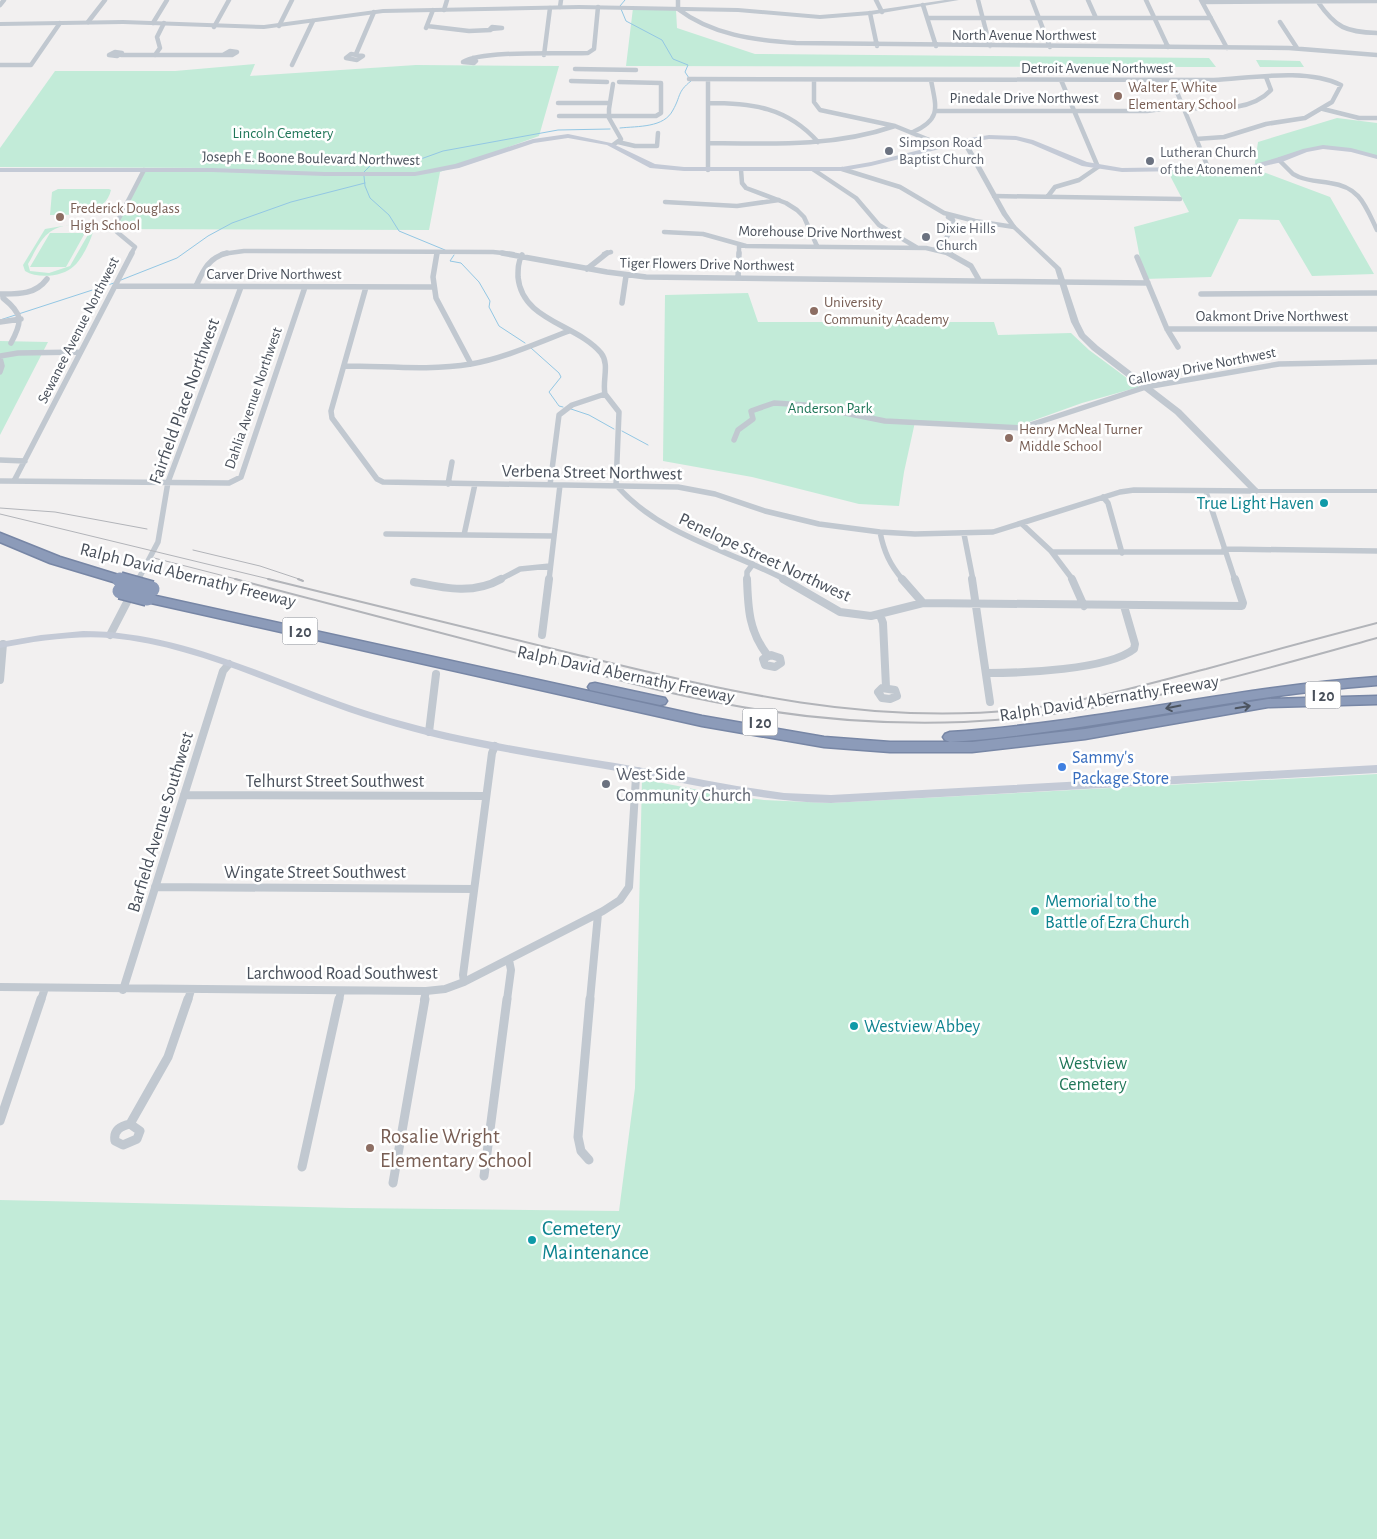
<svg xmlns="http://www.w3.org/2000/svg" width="1377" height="1539" font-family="'Alegreya Sans',sans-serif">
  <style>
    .green { fill: #c2ebd8; fill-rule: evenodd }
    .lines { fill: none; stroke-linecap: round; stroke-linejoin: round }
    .stream { stroke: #93c7e4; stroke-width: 1 }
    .motorway-casing { stroke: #7786a5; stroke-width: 3 }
    .minor-far3 { stroke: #c1c8d0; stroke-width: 4.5 }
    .minor-far2 { stroke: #c1c8d0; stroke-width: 5.5 }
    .minor-far1 { stroke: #c1c8d0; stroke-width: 8 }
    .minor { stroke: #c1c8d0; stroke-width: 9 }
    .tertiary { fill: #c1c8d0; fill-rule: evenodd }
    .secondary { fill: #c4cad6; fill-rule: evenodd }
    .motorway { fill: #8c9bb9; fill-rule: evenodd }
    .rail-far1 { stroke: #b2b4b9; stroke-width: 1 }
    .rail { stroke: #b2b4b9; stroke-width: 2 }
    .motorway-bridge-casing { stroke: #7786a5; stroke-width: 18; stroke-linecap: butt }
    .motorway-bridge { stroke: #8c9bb9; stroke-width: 15 }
    .oneway { stroke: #4c5460 }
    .education-dot { fill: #8d6e63; stroke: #fff; stroke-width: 2 }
    .worship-dot { fill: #6b7280; stroke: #fff; stroke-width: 2 }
    .culture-dot { fill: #0f9aa8; stroke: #fff; stroke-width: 2 }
    .shop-dot { fill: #3f7fe0; stroke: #fff; stroke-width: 2 }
    .labels { text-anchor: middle; stroke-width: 5; stroke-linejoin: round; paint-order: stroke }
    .far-street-label { font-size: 15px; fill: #49505b; stroke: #fff }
    .far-education-label { font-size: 15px; fill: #785e54; stroke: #fff; text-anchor: start }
    .far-park-label { font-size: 15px; fill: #207658; stroke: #fff }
    .far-worship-label { font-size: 15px; fill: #5b616d; stroke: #fff; text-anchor: start }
    .shield { fill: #fff; stroke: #80848c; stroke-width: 1 }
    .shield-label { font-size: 16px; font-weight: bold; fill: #49505b }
    .street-label { font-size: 18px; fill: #49505b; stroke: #fff }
    .culture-label { font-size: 18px; fill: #0d838f; stroke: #fff; text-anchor: start }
    .shop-label { font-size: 18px; fill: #366cbe; stroke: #fff; text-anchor: start }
    .worship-label { font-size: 18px; fill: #5b616d; stroke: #fff; text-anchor: start }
    .park-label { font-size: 18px; fill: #207658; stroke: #fff }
    .near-education-label { font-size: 21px; fill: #785e54; stroke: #fff; text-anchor: start }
    .near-culture-label { font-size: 21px; fill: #0d838f; stroke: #fff; text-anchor: start }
  </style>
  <rect width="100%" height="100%" fill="#f2f0f0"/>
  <!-- green -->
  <path class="green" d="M633 8 676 10 677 28 755 54 1209 58 1216 67 626 66Z
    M1256 60 1300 61 1304 67H1260Z
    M255 64 250 76 416 65 559 66 539 136 440 172 429 230 114 229 145 171 213 168 0 167V148L55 71H175Z
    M1337 118 1377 123V158C1321 140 1307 149 1255 169L1330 197 1374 274 1312 276 1279 220 1239 219 1211 277 1144 279 1134 227 1189 212 1166 168 1254 169 1258 142Z
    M58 189H109L111 190C105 216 72 215 50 215L52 192Z
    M74 224 88 226 93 232C90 242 82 259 74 266 63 277 38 279 25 271L23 265 45 229ZM69 225 80 226 89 230V233L70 266 49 273 30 271 28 264C39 245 44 228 69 225Z
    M50 233H85L66 267H30Z
    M748 293 758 322H994L998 335 1071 333 1089 350 1139 387 1082 403 1018 426 915 422 904 472 899 506 859 504 752 477 663 461 665 295Z
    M0 341 48 342 0 435Z
    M1377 774V1539H0V1200L350 1208 619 1211 635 1088 642 779 719 794 764 800 829 803Z"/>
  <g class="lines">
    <!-- stream -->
    <path class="stream" d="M620 6 625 0
      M620 128C638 126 664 128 673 110 681 96 677 92 691 81L685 72 688 65 673 59 662 40 626 21 621 9
      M389 159 418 160 443 151 558 130 610 129
      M364 172 372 164 381 160
      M364 176 365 186 370 198 389 215 399 231 445 250
      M454 255 450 261 461 263 479 282 490 301 489 307 499 326 525 343
      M121 280 177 258 208 236 232 223 291 202 365 183
      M0 320 114 283
      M531 348 559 373 561 377 549 392 559 406 563 407
      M571 409 589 415 614 429
      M622 431 648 445"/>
    <!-- motorway casing -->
    <g class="motorway-casing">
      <path id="motorway" d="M0 533 60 557 125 577 127 580 120 584 50 563 0 542Z
        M147 594 702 716 824 737 890 742H972L1085 729 1268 699 1377 696V704L1268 707 1085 739 972 752H890L824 747 702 726 142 601 140 598Z
        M1377 677V685C1233 696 1094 732 950 742L945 740 943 737 945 734 950 732C1094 723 1233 687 1377 677Z
        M595 683 660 697 665 698 667 701 665 704 660 705 590 690 588 687 590 684Z"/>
    </g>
    <!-- minor-far3 -->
    <path class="minor-far3" d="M678 0V9C712 35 754 40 796 43L1289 48 1377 55
      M876 0 882 12
      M978 0 990 46
      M1032 0 1050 47
      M1088 0 1096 18
      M1146 0 1168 47
      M1201 0 1227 48
      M1202 2 1377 1
      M1318 2C1336 28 1346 32 1377 33
      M0 5 4 0
      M923 5 936 46
      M560 7 561 0
      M444 10 447 0
      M870 13 877 46
      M928 18H1211
      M88 22 105 0
      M1280 22 1297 48
      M153 23 167 0
      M279 26 292 0
      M427 26 469 31 491 30
      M214 27 229 0
      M492 27 502 28 490 29Z
      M426 28 433 10
      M230 51 237 52 232 55H223Z
      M115 52 122 53 117 56 109 55Z
      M351 54 363 56 357 60 346 58Z
      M356 54 374 12
      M121 55H223
      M155 55 160 48 157 37 164 23
      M544 55 550 8
      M473 58 476 61 474 63 463 62C483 50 561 54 588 53L594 49 598 7
      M0 65H31L60 23
      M292 65 313 21
      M575 69 636 70
      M689 79 1214 80C1252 78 1306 68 1341 85L1332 102 1305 118 1266 124 1224 137 1196 139
      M708 80V170
      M814 80V102L820 110 895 126 944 146
      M1172 80 1209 170
      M571 81 607 82
      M613 84 609 109V118L621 139 613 145
      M558 103H610
      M708 103C752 103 787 107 818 142
      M1323 109 1359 118H1377
      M937 111H1147C1156 110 1165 108 1174 108 1205 107 1248 115 1271 90L1266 77
      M559 116H656L661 113V83L619 82
      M913 132C942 119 936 107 931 80
      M618 142 635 146H657L658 133
      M708 143C772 144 834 147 895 126
      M1279 160 1293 174 1299 177C1309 181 1319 181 1330 183 1360 187 1365 205 1377 230
      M842 169 900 187 944 213 975 221 1014 227
      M741 170 742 183 746 188 786 203 797 210 804 217 817 246
      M814 170 856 198 879 225 916 247
      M994 196 1180 199
      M1048 196 1055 187 1079 180 1098 167 1061 80
      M665 202 737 206 779 200
      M664 232 703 234 746 246 926 248 951 254
      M935 249 943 243 954 226 953 220 948 217
      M131 254 135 247 117 232 115 226 144 170
      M222 254 244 251 493 252 513 254
      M437 254V252
      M604 254 611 252
      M739 254V245"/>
    <!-- minor-far2 -->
    <path class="minor-far2" d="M437 253 433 277 436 298 471 364
      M502 253 607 272 646 277 1148 283
      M948 253 971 266 979 280
      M522 255C518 262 518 269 518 277 522 321 577 324 601 353 610 364 602 381 605 394
      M1137 257 1167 329 1178 347
      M587 269 607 253
      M738 278 739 253
      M115 286 433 287
      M196 286C203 271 209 257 227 253
      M366 287 331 411 332 418 377 479 383 482 678 487 715 494 765 511 819 524 880 532 915 534 993 532 1120 492 1134 490 1256 491
      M0 294C18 294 35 295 47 279
      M3 294V298C23 314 23 321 11 343
      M1201 294 1377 293
      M622 303 626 276
      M0 322 21 319
      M1167 329H1377
      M0 356 18 353 80 352
      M0 358 2 366 0 372
      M344 366C386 366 429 371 471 364 505 358 537 343 569 331
      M605 394 619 412 616 485C662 537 727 549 786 580
      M734 440 738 430 753 419 751 411 774 403 805 405 885 421 1021 428 1146 387 1279 364 1377 362
      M0 460 25 461
      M1 481 229 483 241 477 305 287
      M14 481 132 253
      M448 484 452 462
      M550 485 559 415 572 405 605 394
      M1206 492 1235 580
      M1103 497 1108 503 1122 553
      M1022 524 1051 551 1073 580
      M880 532C884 552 890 565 903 580
      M386 534 554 536
      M964 534 973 580
      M464 535 475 484
      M1224 549 1377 551
      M1052 552H1225
      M138 580 158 542 168 482 241 287
      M499 580 520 569 550 566
      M549 580 560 485
      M747 580V572L753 564"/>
    <!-- minor-far1 -->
    <path class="minor-far1" d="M747 579C748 609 749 632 768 656
      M783 579 840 612 871 616 923 603 1242 606 1243 603 1235 579
      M902 579 923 603
      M972 579 990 702
      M1072 579 1084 606
      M414 582C444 588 473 595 501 579
      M880 615 883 623 886 687
      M110 635 139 579
      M542 635 549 579
      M771 655 780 658 781 663 775 667 765 665 763 659Z
      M987 673C1021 673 1108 670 1134 649L1135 644 1124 606
      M0 680 3 644
      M882 688 895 690 897 696 890 699 882 698 878 692Z
      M429 732 436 674
      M184 795 486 796
      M155 887 474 889
      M464 982 463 975 492 753 495 746
      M0 987 426 991 445 989 464 982 603 911 620 900 629 887 636 777 638 771
      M123 990 223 671 229 664
      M41 1000 45 988
      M188 1000 191 990
      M339 1000 341 991
      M424 1000 426 991
      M507 1000 511 970 509 960
      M590 1000 598 914"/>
    <!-- minor -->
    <path class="minor" d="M0 1121 41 999
      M130 1124 168 1057 188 999
      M130 1124 140 1131 137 1139 123 1145 115 1141C113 1130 121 1126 130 1124Z
      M589 1160 581 1151 578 1137 590 999
      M302 1167 339 999
      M484 1176 507 999
      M393 1183 425 999"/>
    <!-- tertiary -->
    <path class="tertiary" d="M945 0H959L870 15 820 19 738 12 579 9 383 13 264 29 123 24 0 26V22L123 20 264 25 383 9 579 5 738 8 820 15 870 11Z
      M962 140 967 141 1007 213 1016 226 1061 268 1079 322 1085 334 1098 346 1181 410 1258 489H1377V493H1253L1175 414 1092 350 1079 337 1071 322 1055 269 1012 228 1002 215 961 141Z"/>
    <!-- secondary -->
    <path class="secondary" d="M568 134 611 143 655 164 684 167H842L871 162 964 139 989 135 1016 136 1033 140 1087 162 1122 168 1248 166 1276 158 1303 149 1323 145 1351 148 1377 155V159L1351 152 1323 149 1307 152 1282 162 1248 170 1122 172 1082 166 1031 144 1016 140 989 139 964 143 871 166 842 171H684L650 168 607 145 568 138 534 143 459 168 415 176H325L212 172H0V168H212L325 172H415L455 164 533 139Z
      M83 631C192 631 288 689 390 718 463 739 539 751 615 763 656 770 696 779 737 786L784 793 831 795 1377 765V773L831 803C767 802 707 787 645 776 556 760 466 749 380 722 290 695 205 647 111 638 74 635 36 641 0 648V642L41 635Z"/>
    <!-- motorway -->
    <use href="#motorway" class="motorway"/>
    <!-- rail-far1 -->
    <path class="rail-far1" d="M0 508 55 512 147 529
      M0 514 273 580
      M193 550 260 566 302 580
      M154 558 240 580"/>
    <!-- rail -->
    <path class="rail" d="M235 579C332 604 428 630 525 655 572 667 619 681 667 692 763 714 865 726 964 722 1106 716 1241 676 1377 638
      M268 579C371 604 475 630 578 655 727 691 862 725 1017 710 1082 703 1143 685 1206 669 1263 653 1320 638 1377 623
      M298 579 303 581"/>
    <!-- motorway-bridge casing -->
    <g class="motorway-bridge-casing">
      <path id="motorway-bridge" d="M120 580 152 589
        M120 591 147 598"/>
    </g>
    <!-- motorway-bridge -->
    <use href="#motorway-bridge" class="motorway-bridge"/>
  </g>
  <!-- one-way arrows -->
  <defs><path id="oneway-shaft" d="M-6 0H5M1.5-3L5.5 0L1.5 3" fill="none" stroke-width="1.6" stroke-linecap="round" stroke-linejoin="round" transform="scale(1.25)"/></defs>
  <g class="oneway">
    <use href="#oneway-shaft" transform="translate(1173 707) rotate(169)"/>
    <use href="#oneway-shaft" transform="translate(1243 707) rotate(-10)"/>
  </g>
  <!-- markers -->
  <g class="education-dot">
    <circle cx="1118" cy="96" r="5"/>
    <circle cx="60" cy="217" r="5"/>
    <circle cx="814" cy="311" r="5"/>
    <circle cx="1009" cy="438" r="5"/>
    <circle cx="370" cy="1148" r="5"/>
  </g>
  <g class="worship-dot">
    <circle cx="889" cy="151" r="5"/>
    <circle cx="1150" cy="161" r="5"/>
    <circle cx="926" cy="237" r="5"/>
    <circle cx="606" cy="784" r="5"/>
  </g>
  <g class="culture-dot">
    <circle cx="1324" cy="503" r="5"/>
    <circle cx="1035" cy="911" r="5"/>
    <circle cx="854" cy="1026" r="5"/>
    <circle cx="532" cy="1240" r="5"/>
  </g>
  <circle class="shop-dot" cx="1062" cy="767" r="5"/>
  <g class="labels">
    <!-- far-street labels -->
    <g class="far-street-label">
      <text x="1024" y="40">North Avenue Northwest</text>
      <text x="1097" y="73">Detroit Avenue Northwest</text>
      <text x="1024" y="103">Pinedale Drive Northwest</text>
      <text transform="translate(311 158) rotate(1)" y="5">Joseph E. Boone Boulevard Northwest</text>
      <text transform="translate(820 232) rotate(1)" y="5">Morehouse Drive Northwest</text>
      <text transform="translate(707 264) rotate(1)" y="5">Tiger Flowers Drive Northwest</text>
      <text x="274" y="279">Carver Drive Northwest</text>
      <text x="1272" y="321">Oakmont Drive Northwest</text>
      <text transform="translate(78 330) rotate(-63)" y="5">Sewanee Avenue Northwest</text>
      <text transform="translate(1202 366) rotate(-11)" y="5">Calloway Drive Northwest</text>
      <text transform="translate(253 398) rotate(-71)" y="5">Dahlia Avenue Northwest</text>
    </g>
    <!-- far-education labels -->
    <g class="far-education-label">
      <text x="1128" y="92">Walter F. White<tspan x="1128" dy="17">Elementary School</tspan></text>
      <text x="70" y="213">Frederick Douglass<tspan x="70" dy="17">High School</tspan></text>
      <text x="824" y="307">University<tspan x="824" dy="17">Community Academy</tspan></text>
      <text x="1019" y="434">Henry McNeal Turner<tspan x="1019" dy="17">Middle School</tspan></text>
    </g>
    <!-- far-park labels -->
    <g class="far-park-label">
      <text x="283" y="138">Lincoln Cemetery</text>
      <text x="830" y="413">Anderson Park</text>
    </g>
    <!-- far-worship labels -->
    <g class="far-worship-label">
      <text x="899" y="147">Simpson Road<tspan x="899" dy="17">Baptist Church</tspan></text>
      <text x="1160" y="157">Lutheran Church<tspan x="1160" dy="17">of the Atonement</tspan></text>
      <text x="936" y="233">Dixie Hills<tspan x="936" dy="17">Church</tspan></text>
    </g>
    <!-- shield labels -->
    <g class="shield">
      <rect x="282.5" y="617.5" width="35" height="27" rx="4"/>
      <rect x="1305.5" y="681.5" width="35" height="27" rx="4"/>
      <rect x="742.5" y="708.5" width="35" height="27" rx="4"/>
    </g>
    <g class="shield-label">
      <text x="300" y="637">I 20</text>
      <text x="1323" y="701">I 20</text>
      <text x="760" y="728">I 20</text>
    </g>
    <!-- street labels -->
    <g class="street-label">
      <text transform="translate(184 401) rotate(-70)" y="6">Fairfield Place Northwest</text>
      <text transform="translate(592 472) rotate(1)" y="6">Verbena Street Northwest</text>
      <text transform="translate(765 557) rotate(25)" y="6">Penelope Street Northwest</text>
      <text transform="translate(188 575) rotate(14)" y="6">Ralph David Abernathy Freeway</text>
      <text transform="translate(626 674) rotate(12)" y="6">Ralph David Abernathy Freeway</text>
      <text transform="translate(1109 698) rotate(-9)" y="6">Ralph David Abernathy Freeway</text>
      <text x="335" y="787">Telhurst Street Southwest</text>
      <text transform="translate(160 822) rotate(-73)" y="6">Barfield Avenue Southwest</text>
      <text x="315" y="878">Wingate Street Southwest</text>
      <text x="342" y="979">Larchwood Road Southwest</text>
    </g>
    <!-- culture labels -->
    <g class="culture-label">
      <text x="1314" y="509" text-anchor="end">True Light Haven</text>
      <text x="1045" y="907">Memorial to the<tspan x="1045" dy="21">Battle of Ezra Church</tspan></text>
      <text x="864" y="1032">Westview Abbey</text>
    </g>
    <!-- shop labels -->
    <g class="shop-label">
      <text x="1072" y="763">Sammy's<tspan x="1072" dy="21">Package Store</tspan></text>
    </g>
    <!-- worship labels -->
    <g class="worship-label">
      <text x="616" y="780">West Side<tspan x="616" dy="21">Community Church</tspan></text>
    </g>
    <!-- park labels -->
    <g class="park-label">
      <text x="1093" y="1069">Westview<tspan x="1093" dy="21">Cemetery</tspan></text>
    </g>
    <!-- near-education labels -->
    <g class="near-education-label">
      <text x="380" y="1143">Rosalie Wright<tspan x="380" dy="24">Elementary School</tspan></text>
    </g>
    <!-- near-culture labels -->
    <g class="near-culture-label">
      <text x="542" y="1235">Cemetery<tspan x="542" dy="24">Maintenance</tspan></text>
    </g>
  </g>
</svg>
